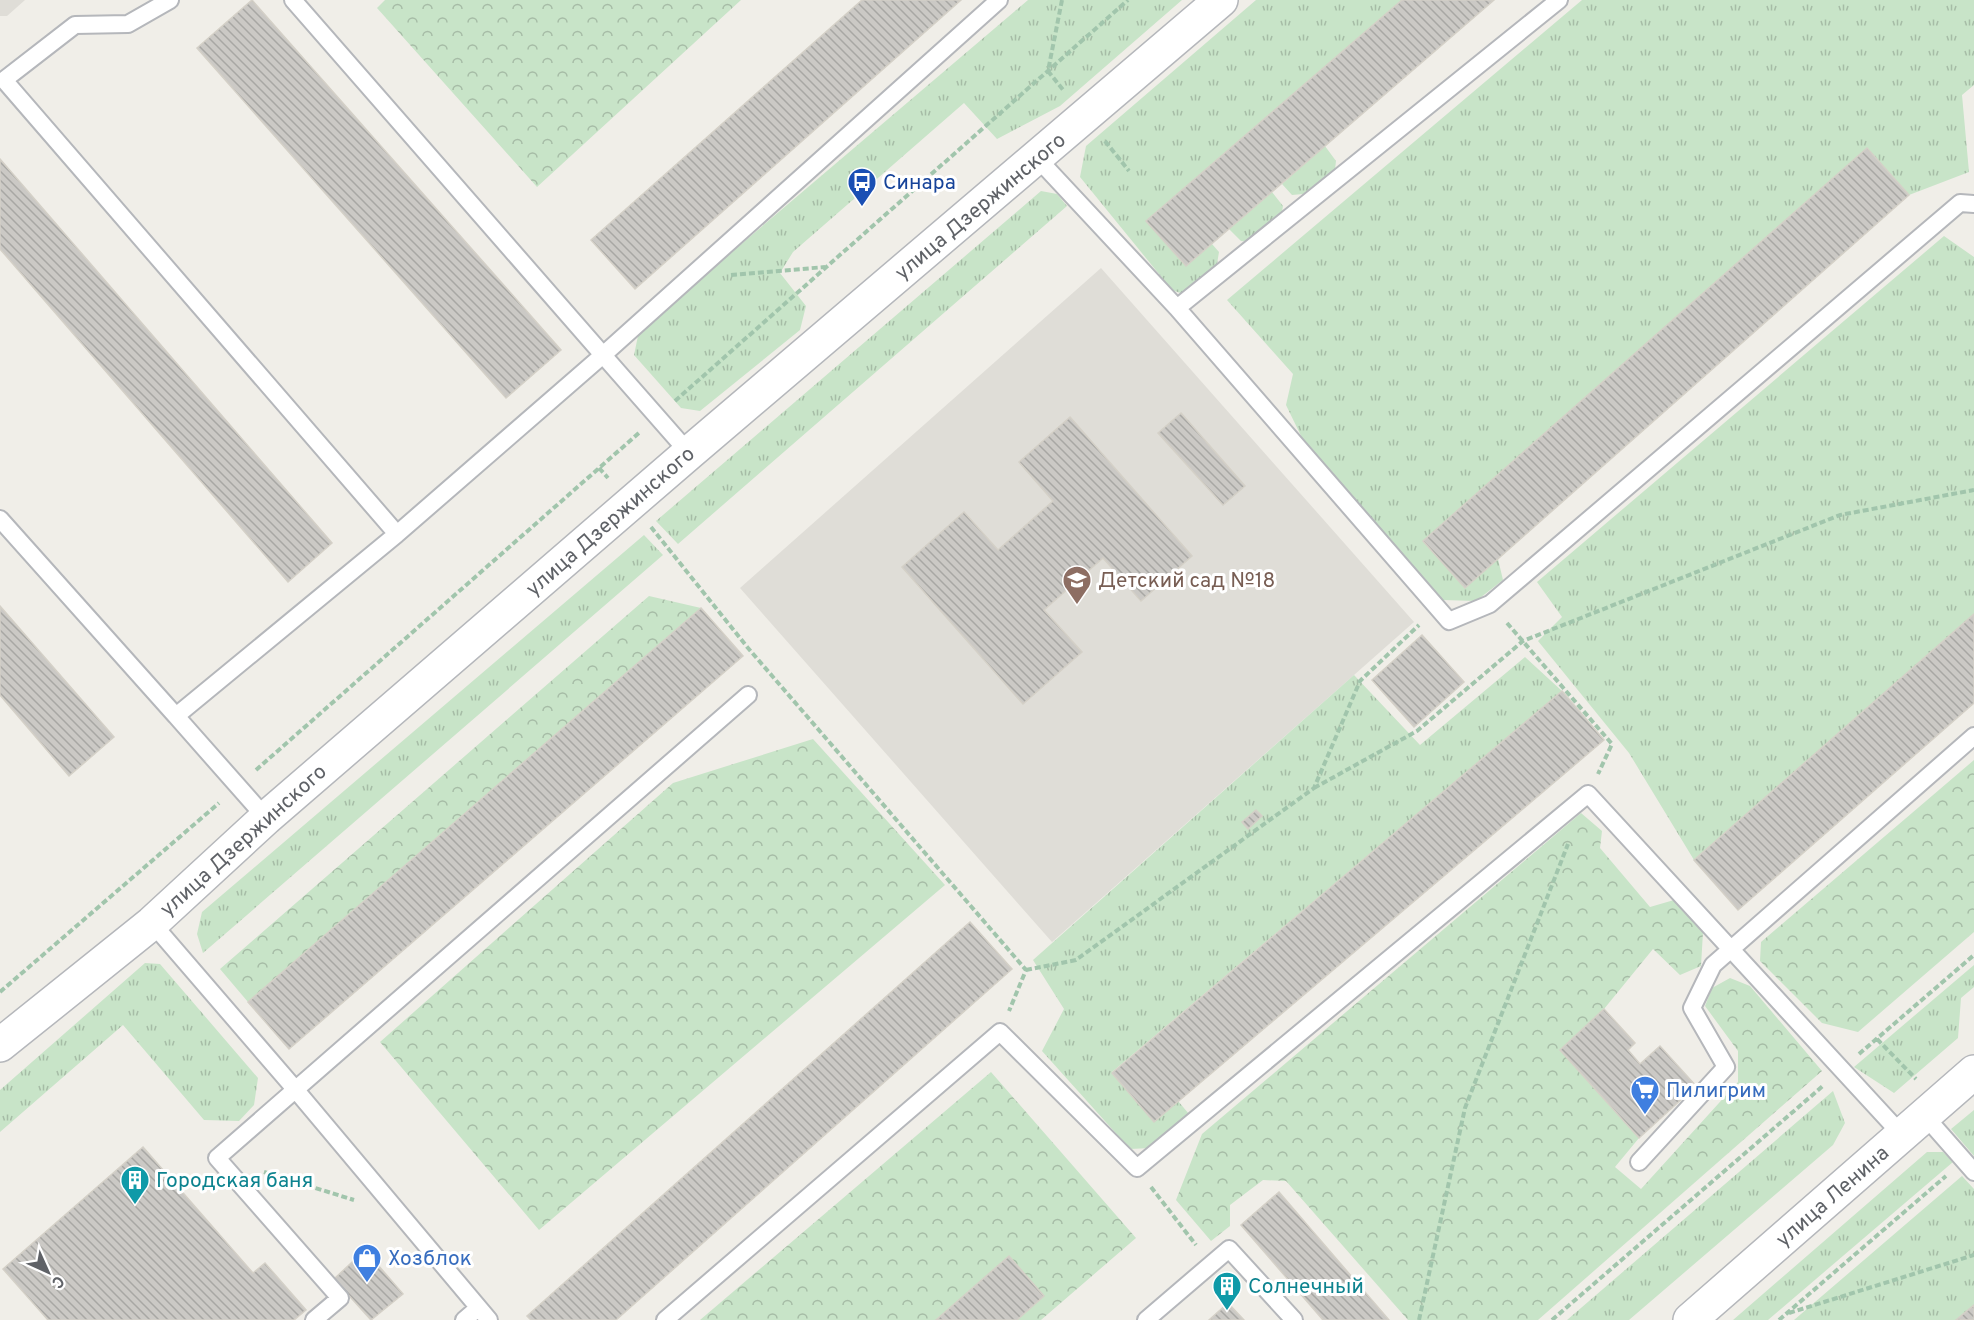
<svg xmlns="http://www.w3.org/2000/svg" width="1974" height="1320" font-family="Overpass,sans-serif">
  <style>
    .education { fill: #dfddd7 }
    .grass { fill: url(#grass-tufts) }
    .forest { fill: url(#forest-crowns) }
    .building { fill: url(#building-back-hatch); stroke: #d4d0c7; stroke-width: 1.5 }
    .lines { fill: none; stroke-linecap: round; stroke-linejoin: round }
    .service-casing { stroke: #b5b7bb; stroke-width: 20 }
    .tertiary-casing { stroke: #b5b7bb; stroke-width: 36 }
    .path { stroke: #a1c5ac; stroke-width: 4; stroke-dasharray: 6 3; stroke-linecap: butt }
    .service { stroke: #fff; stroke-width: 16 }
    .tertiary { stroke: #fff; stroke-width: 33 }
    .labels { text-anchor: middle; stroke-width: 6; stroke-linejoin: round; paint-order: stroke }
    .transit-label { font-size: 21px; fill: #164399; stroke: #fff; text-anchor: start }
    .street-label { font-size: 21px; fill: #5f6267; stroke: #fff }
    .education-label { font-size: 21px; fill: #785e54; stroke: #fff; text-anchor: start }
    .shop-label { font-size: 21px; fill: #366cbe; stroke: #fff; text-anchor: start }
    .culture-label { font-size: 21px; fill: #0d838f; stroke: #fff; text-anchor: start }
  </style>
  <defs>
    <pattern id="grass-tufts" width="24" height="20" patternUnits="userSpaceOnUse" patternTransform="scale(1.5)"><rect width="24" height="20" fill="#c8e4c8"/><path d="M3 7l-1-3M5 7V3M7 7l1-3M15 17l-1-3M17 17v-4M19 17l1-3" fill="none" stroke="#a6bca6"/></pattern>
    <pattern id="forest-crowns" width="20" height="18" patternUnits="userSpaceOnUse" patternTransform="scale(1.5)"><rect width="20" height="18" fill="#c8e4c8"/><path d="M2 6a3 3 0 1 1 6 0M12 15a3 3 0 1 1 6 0" fill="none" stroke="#a6bca6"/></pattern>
    <pattern id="building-back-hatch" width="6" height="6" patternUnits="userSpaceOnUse" patternTransform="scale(1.5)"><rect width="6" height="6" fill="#cbc9c5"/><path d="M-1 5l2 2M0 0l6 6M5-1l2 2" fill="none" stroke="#a8a7a4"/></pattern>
  </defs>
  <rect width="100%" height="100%" fill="#f0eee8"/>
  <!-- education -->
  <path class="education" d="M0 0H25L7 16H0Z
    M1101 268 1414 622 1052 942 740 588Z"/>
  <!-- grass -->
  <path class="grass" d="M1028 0H1182L1060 106 997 139 964 103 793 252 780 273 806 306 800 330 700 411 681 408 634 355 639 331Z
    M1256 0H1402L1147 221 1186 266 1212 244 1219 252 1217 264 1183 294 1172 290 1080 177 1086 146Z
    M1582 0H1974V85L1962 95 1969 172 1909 195 1867 149 1424 542 1465 588 1498 559 1503 580 1476 601 1443 600 1303 440 1286 405 1293 374 1227 300Z
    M1325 146 1336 161 1335 169 1303 194 1292 195 1282 184Z
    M1041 191 1057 194 1067 206 678 544 656 521Z
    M1272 192 1283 206 1281 217 1250 242 1241 241 1229 229Z
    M1944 236 1974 257V614L1694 860 1629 753 1538 641 1562 617 1537 582Z
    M644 535 663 555 203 953 197 934 202 912Z
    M1525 657 1562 691 1112 1072 1153 1121 1178 1101 1189 1114 1186 1122 1151 1148 1130 1149 1042 1051 1064 1009 1033 960 1354 675 1420 745Z
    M145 963 160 964 258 1078 254 1105 239 1121 204 1120 123 1025 0 1132V1090Z
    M1974 965V987L1961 998 1958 1038 1894 1093 1854 1067Z
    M1833 1091 1845 1123 1833 1145 1629 1320H1567Z
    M1974 1110V1156L1951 1129Z
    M1927 1152H1943L1953 1162 1768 1320H1733Z
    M1962 1176 1974 1189V1305L1956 1320H1794Z"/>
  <!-- forest -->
  <path class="forest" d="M385 0H741L537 187 377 8Z
    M649 596 701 608 248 1002 220 969Z
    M813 739 945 885 539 1230 380 1042 673 783Z
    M1974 760V932L1858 1032 1822 1023 1760 961 1761 942Z
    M1581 813 1602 831 1600 848 1650 907 1674 900 1703 932 1701 966 1680 975 1653 949 1604 1009 1560 1050 1639 1138 1615 1167 1641 1189 1738 1082V1051L1705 1006 1712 988 1730 978 1750 986 1822 1071 1538 1320H1408L1286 1181 1263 1180 1230 1205V1226L1211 1241 1176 1200 1202 1134Z
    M991 1072 1136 1238 1041 1320H1017L1044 1296 1009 1257 936 1320H700Z"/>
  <!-- building -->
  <path class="building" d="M252 0 561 350 506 398 197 48Z
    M862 0H961L635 289 591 240Z
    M1402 0H1494L1186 266 1146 221Z
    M1867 148 1909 195 1465 588 1423 541Z
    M0 159 332 543 288 582 0 249Z
    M1181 413 1245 486 1223 505 1158 433Z
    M1070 417 1192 556 1141 601 1103 558 1044 610 1082 652 1023 704 902 567 964 512 998 550 1053 501 1019 462Z
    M0 606 114 737 69 776 0 695Z
    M701 608 743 656 289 1049 248 1002Z
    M1974 614V703L1738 910 1694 860Z
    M1422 635 1464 682 1414 727 1372 680Z
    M1562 691 1604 740 1154 1122 1112 1073Z
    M1256 810 1262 816 1248 829 1242 822Z
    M970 922 1012 969 616 1320H531L527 1316Z
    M1604 1009 1635 1043 1628 1050 1640 1064 1660 1046 1696 1086 1639 1138 1560 1050Z
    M143 1147 253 1273 265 1263 306 1310 294 1320H48L3 1269Z
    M1279 1192 1389 1320H1323L1241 1225Z
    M365 1250 403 1294 371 1320 334 1279Z
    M1009 1256 1044 1296 1017 1320H936Z
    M1228 1303 1244 1320H1209Z
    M1974 1305V1320H1956Z"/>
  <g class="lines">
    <!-- service casing -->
    <g class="service-casing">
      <path id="service" d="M170 0 128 24 75 25 4 80 397 534 176 716 266 818
        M293 0 603 355 397 534
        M1038 159 1177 308 1449 621 1490 604 1960 203 1974 204
        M1177 308 1559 0
        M689 453 603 355 999 0
        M0 519 176 716
        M152 923 295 1089 489 1320
        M1924 1115 1974 1172
        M1639 1162 1726 1067 1692 1008 1713 965 1974 736
        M314 1320 340 1298 217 1158 748 695
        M464 1320 478 1308
        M665 1320 1000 1032 1137 1168 1588 794 1902 1135
        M1146 1320 1229 1249 1294 1320"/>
    </g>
    <!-- tertiary casing -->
    <g class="tertiary-casing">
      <path id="tertiary" d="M0 1045 152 923 266 818 689 453 1221 0
        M1690 1320 1974 1072"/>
    </g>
    <!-- path -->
    <path class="path" d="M1062 0 1048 71 1064 91
      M1105 141 1129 171
      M731 275 825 267
      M675 401 1128 0
      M599 468 608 478
      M651 527 748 648 1026 970 1009 1011
      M1507 623 1612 744 1598 774
      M256 770 640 432
      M1314 788 1417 731 1523 641 1840 515 1974 490
      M1026 970 1076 960 1314 788 1360 681 1419 625
      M0 992 219 803
      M1877 1039 1916 1079
      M1859 1054 1974 955
      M264 1172 354 1200
      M1151 1187 1196 1245
      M1789 1313 1974 1255
      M1419 1320 1465 1108 1568 844
      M1552 1320 1824 1085
      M1779 1320 1946 1176"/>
    <!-- service -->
    <use href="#service" class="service"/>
    <!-- tertiary -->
    <use href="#tertiary" class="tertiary"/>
  </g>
  <!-- icons -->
  <defs>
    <g id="bus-pin" transform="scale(1.5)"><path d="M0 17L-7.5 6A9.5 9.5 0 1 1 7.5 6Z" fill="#1a4fb4" stroke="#fff"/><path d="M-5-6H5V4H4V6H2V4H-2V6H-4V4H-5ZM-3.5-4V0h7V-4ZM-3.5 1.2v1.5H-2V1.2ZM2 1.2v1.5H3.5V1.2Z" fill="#fff"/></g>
    <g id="school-pin" transform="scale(1.5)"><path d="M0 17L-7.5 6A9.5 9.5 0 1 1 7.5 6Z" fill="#8d6e63" stroke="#fff"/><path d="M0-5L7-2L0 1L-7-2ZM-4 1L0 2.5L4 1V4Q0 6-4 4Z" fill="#fff"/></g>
    <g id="supermarket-pin" transform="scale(1.5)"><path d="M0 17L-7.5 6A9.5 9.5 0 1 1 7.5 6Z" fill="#3f7fe0" stroke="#fff"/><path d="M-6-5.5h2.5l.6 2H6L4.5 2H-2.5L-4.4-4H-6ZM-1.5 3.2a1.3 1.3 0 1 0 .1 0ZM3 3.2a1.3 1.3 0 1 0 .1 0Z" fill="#fff"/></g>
    <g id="building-pin" transform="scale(1.5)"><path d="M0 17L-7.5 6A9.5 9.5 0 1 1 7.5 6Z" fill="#0f9aa8" stroke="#fff"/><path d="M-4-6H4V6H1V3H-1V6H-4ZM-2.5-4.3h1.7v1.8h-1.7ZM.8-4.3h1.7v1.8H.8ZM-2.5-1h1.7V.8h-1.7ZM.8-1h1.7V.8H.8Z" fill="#fff"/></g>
    <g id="shop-pin" transform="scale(1.5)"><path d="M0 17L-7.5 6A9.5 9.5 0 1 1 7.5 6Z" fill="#3f7fe0" stroke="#fff"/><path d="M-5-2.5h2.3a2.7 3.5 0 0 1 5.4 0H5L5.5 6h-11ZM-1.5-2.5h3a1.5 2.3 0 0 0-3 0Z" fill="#fff"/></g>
  </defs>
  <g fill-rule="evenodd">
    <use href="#bus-pin" x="862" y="182"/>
    <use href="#school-pin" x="1077" y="580"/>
    <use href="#supermarket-pin" x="1645" y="1090"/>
    <use href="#building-pin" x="135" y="1180"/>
    <use href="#shop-pin" x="367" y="1258"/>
    <use href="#building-pin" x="1227" y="1286"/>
  </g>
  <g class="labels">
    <!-- transit labels -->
    <g class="transit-label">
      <text x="883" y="189">Синара</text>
    </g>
    <!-- street labels -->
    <g class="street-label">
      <text transform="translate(980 206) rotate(-40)" y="7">улица Дзержинского</text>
      <text transform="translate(610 521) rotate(-41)" y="7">улица Дзержинского</text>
      <text transform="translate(243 840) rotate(-42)" y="7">улица Дзержинского</text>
      <text transform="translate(1832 1196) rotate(-41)" y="7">улица Ленина</text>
    </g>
    <!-- education labels -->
    <g class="education-label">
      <text x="1098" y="587">Детский сад №18</text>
    </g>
    <!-- shop labels -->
    <g class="shop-label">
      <text x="1666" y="1097">Пилигрим</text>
      <text x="388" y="1265">Хозблок</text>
    </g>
    <!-- culture labels -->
    <g class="culture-label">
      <text x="156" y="1187">Городская баня</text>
      <text x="1248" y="1293">Солнечный</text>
    </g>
  </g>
  <!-- north arrow -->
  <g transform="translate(48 1272) rotate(135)" stroke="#ffffff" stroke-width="4.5" paint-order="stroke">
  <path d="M0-4.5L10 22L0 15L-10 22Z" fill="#5f6267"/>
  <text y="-9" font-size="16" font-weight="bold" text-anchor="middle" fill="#5f6267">С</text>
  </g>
</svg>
